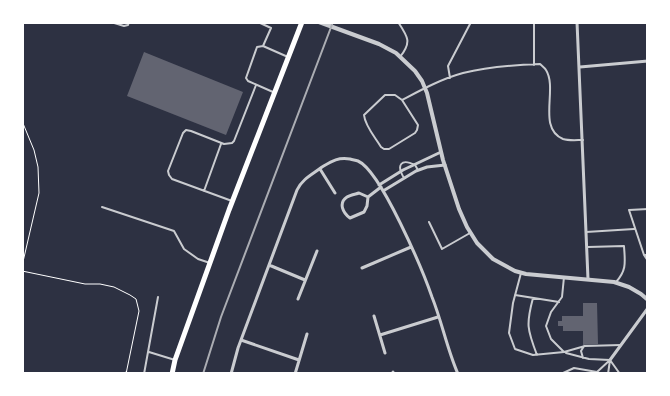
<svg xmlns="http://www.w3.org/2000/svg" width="670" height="396" font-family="Commissioner,sans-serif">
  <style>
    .building { fill: #626471 }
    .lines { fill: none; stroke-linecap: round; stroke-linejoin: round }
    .path { stroke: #fff; stroke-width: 1 }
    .service { stroke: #caccd0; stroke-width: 2 }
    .minor { stroke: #caccd0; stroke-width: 3 }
    .tertiary { stroke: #caccd0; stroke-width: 4 }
    .primary { stroke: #fff; stroke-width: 5 }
    .rail { stroke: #abadb3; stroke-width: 2 }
  </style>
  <rect width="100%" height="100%" fill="#2d3142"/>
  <!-- building -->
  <path class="building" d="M144 52 243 92 226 135 127 96Z
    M583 303H597L598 344 583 345V331H563V326H558V321H562V316H583Z"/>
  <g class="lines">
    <!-- path -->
    <path class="path" d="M22 121 34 150 38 167 39 193 22 266
      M22 271 85 284H100L114 287 130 295 136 299 139 311 126 374
      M126 372 133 374"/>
    <!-- service -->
    <path class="service" d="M111 22 124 26 128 25 129 22
      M258 22 271 28 263 46 288 57
      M398 22C408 37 412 42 400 57
      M534 22V65
      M263 46 257 47 246 78 248 81 273 92
      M450 78 448 66 471 22
      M402 100 418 125 417 130 415 133 389 149H384L381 147C375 137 365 126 364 115L385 95H395L402 100C421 90 441 79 463 73 488 67 514 65 540 64 542 66 545 68 546 70 558 89 537 128 563 139 569 141 577 140 583 140
      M404 178C396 165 401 158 415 165L418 170
      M204 191 221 144
      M232 201 172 179 169 175 168 171 183 133 186 130 191 131 224 144 232 143 234 141 256 85
      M102 207 174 231 184 249 198 259 210 263
      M429 222 442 249 470 233
      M586 232 634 229
      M588 247 624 246C625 262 627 270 616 282
      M644 255 629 210 648 209
      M648 255H644L648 261
      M521 273 513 303 509 333 515 349 533 355 564 352 551 339 546 326 551 312 562 297 564 277
      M515 295 559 302
      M533 298C526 324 527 329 537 355
      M149 352 175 360
      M564 352 585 346 621 345
      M566 353 589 359 610 360
      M583 358 581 351 584 346
      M610 360 620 374
      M144 374 158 297
      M561 374 574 368 597 372 610 360
      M608 374 610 360"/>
    <!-- minor -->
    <path class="minor" d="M577 22 588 279
      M580 67 648 61
      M320 169 335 193
      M379 185 403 170 441 152
      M383 191 416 171 427 167 445 165
      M368 197 359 193C356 194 350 195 347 197 338 203 343 213 350 218L364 212 367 206 368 197 381 187
      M269 265 305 280
      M362 268 411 247
      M298 299 317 251
      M374 316 385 353
      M380 335 438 317
      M241 340 299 360
      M610 360 648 308
      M393 372V374
      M231 374 238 348 297 190C302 179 313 174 322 167 332 161 338 157 350 159 353 160 355 160 358 161 381 171 423 271 432 297 442 322 447 349 458 374
      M295 374 307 334"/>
    <!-- tertiary -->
    <path class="tertiary" d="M319 22 379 44 396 53 415 71 422 81 427 93 443 160 459 209 467 227 477 243 493 259 515 271 526 274 614 282 629 287 641 294 648 300"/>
    <!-- primary -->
    <path class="primary" d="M172 374 175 360 229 210 302 22"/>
    <!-- rail -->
    <path class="rail" d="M203 374 221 317 333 22"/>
  </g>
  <!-- border -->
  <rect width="670" height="396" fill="none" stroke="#ffffff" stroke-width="48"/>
</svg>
